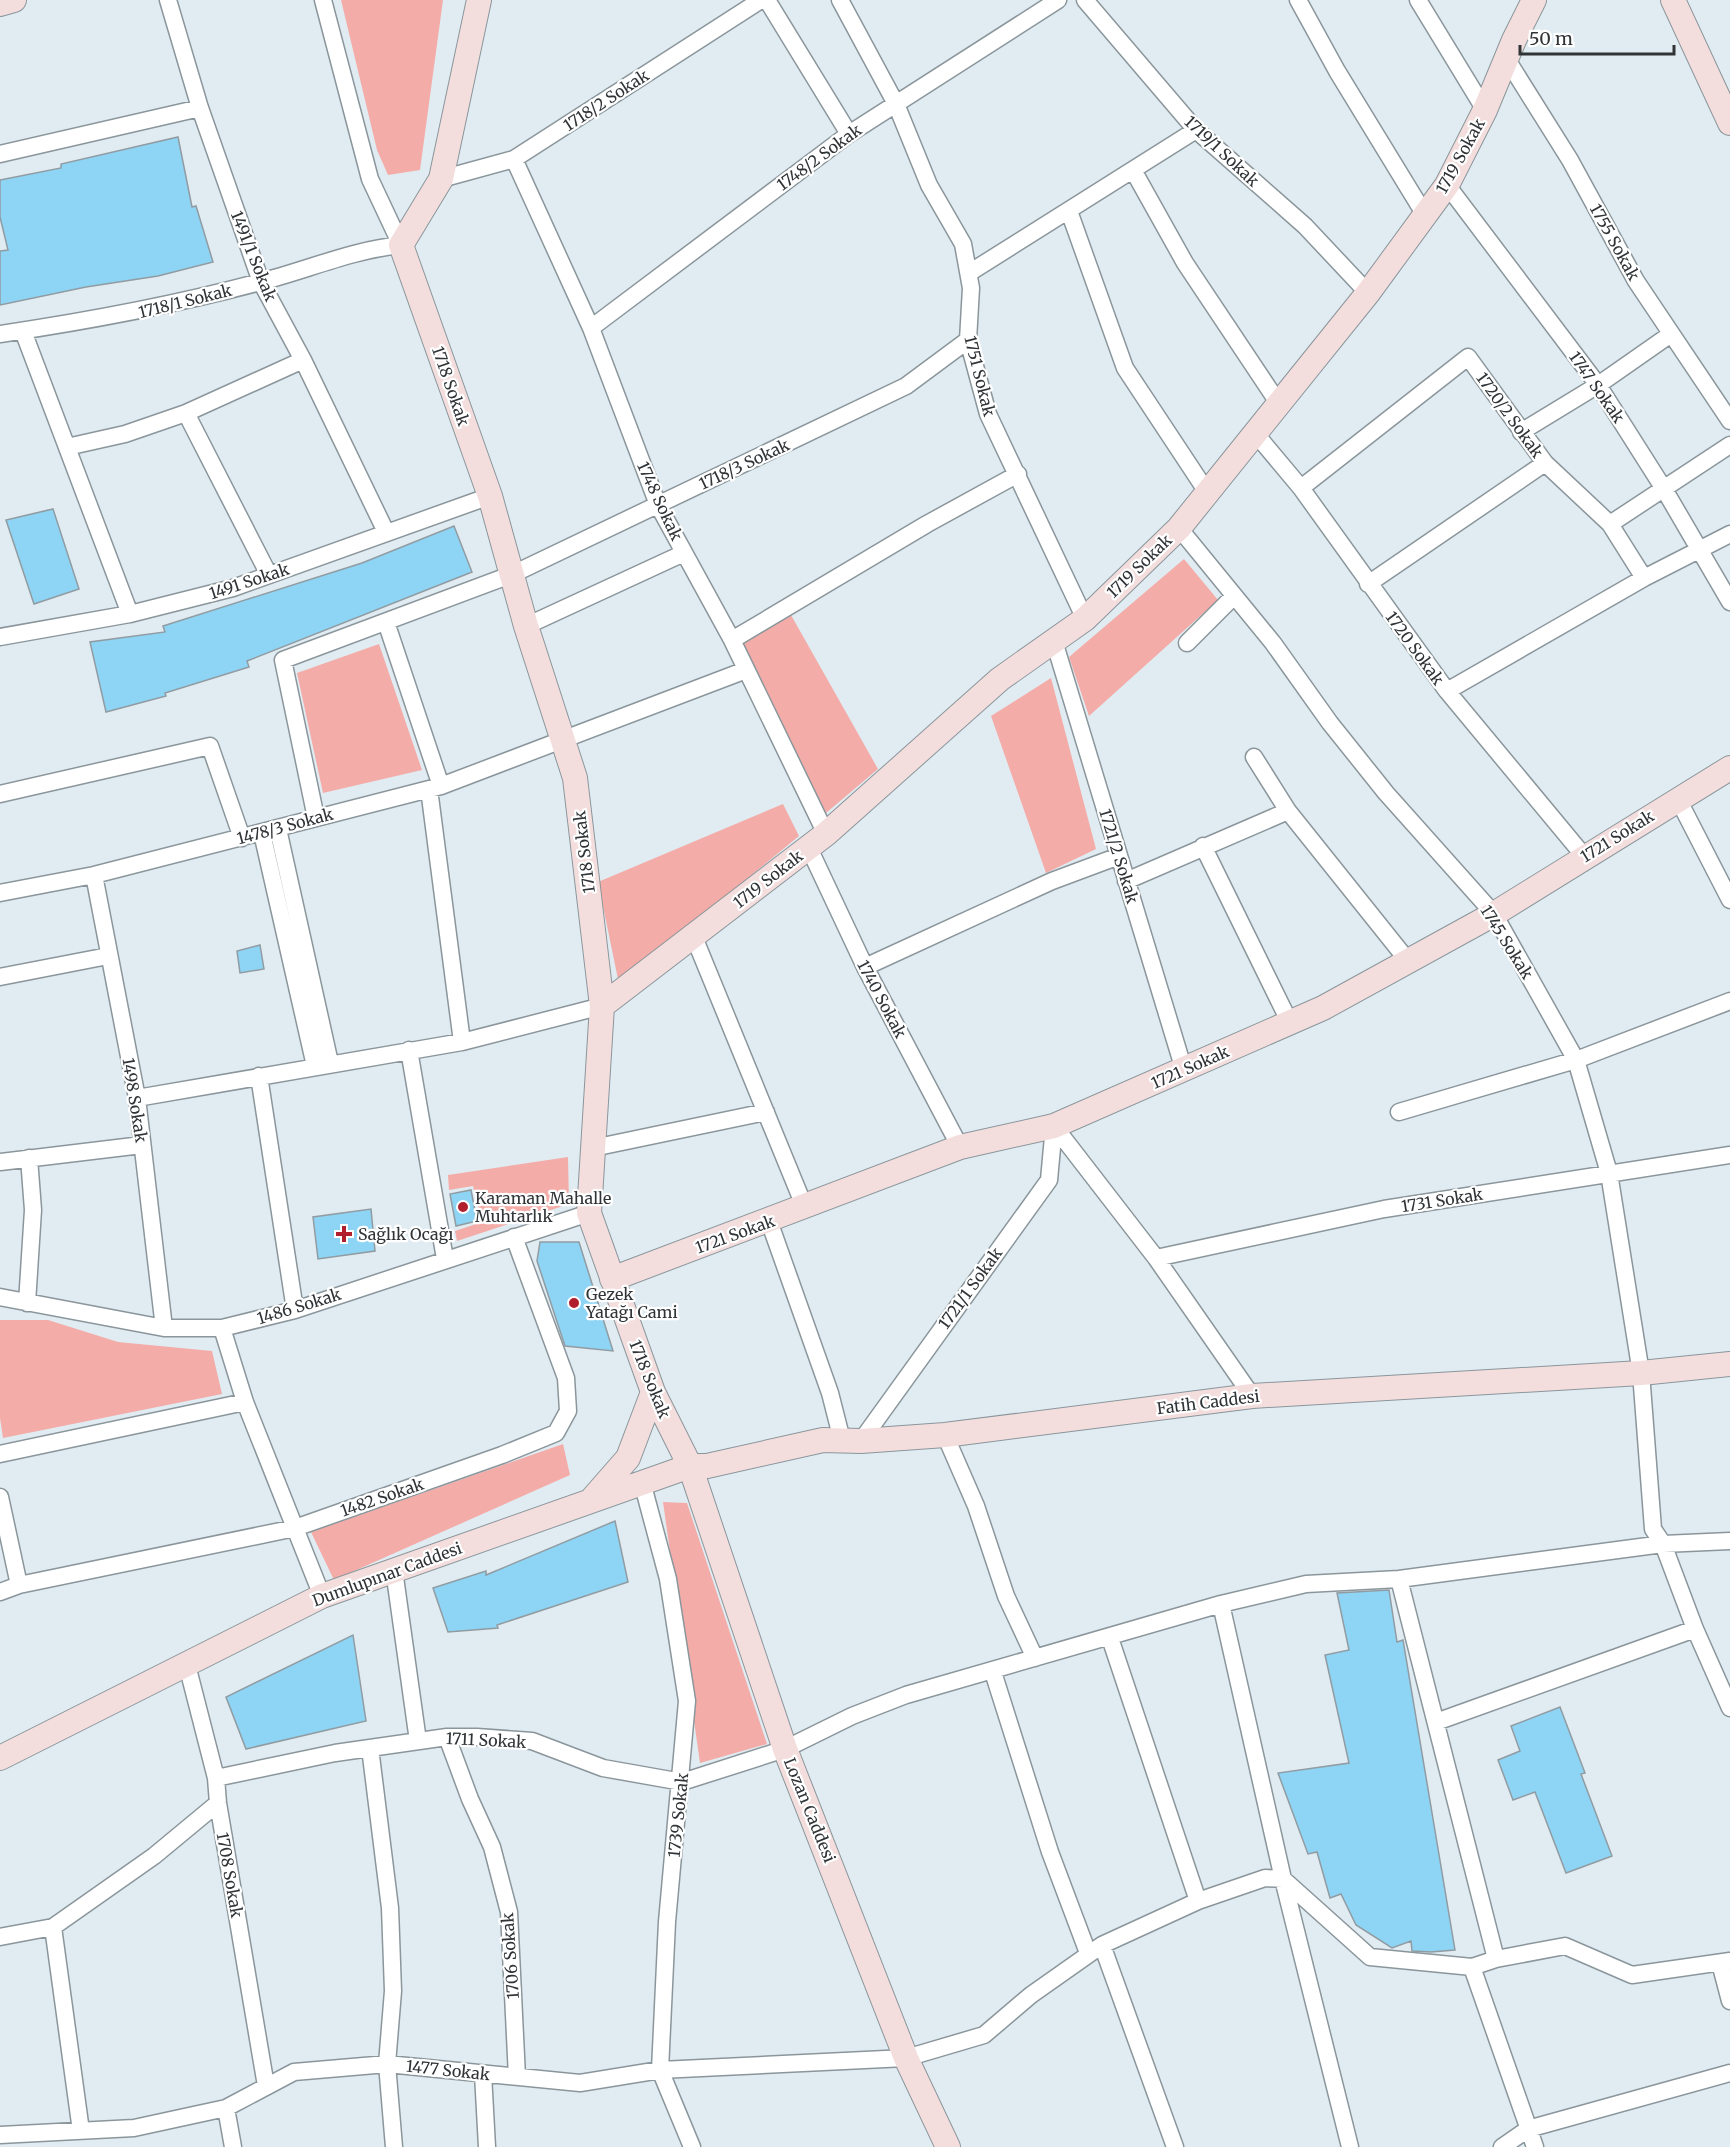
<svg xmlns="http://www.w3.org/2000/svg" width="1730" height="2147" font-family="Merriweather,serif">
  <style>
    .green { fill: #f4aca8 }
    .building { fill: #8dd4f5; stroke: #919ca2; stroke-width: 1.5 }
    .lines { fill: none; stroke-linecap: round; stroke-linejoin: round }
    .street-casing { stroke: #8a969b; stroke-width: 19 }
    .secondary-casing { stroke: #8a969b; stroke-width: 26 }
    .street { stroke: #fff; stroke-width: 16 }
    .secondary { stroke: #f4dedd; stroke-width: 24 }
    .poi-dot { fill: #b11e2c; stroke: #fff; stroke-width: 2 }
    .labels { text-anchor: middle; stroke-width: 4.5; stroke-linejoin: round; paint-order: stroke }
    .street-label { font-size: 16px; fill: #303437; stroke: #fff }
    .poi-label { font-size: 16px; fill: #303437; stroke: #fff; text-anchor: start }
  </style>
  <rect width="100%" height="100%" fill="#e0ecf2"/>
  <!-- green -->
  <path class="green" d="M341 0H443L420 170 388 175 377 150Z
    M1184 559 1218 600 1089 716 1069 657Z
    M787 608 878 769 826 813 743 643Z
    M379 644 422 770 323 793 297 673Z
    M1051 678 1096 849 1046 873 991 716Z
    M783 804 799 836 619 984 598 882Z
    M568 1157 569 1204 457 1241 455 1231 482 1222 473 1186 449 1190 448 1175Z
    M0 1320H48L118 1342 212 1351 222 1394 3 1438 0 1418Z
    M563 1444 570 1475 334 1580 311 1532Z
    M663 1502 687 1503 767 1744 700 1763Z"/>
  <!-- building -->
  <path class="building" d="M178 137 192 207 196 206 213 262 158 276 86 287 0 305V251L8 250 0 217V180L61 168V164Z
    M53 509 79 589 34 604 6 520Z
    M454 526 472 572 247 661 249 667 165 693 166 696 106 712 90 642 165 632 163 626 362 563Z
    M260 945 264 969 240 973 237 951Z
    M471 1190 477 1221 456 1226 450 1194Z
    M371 1209 375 1251 318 1259 313 1217Z
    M540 1242H579L613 1351 565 1346 537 1261Z
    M615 1521 628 1582 497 1625 498 1628 448 1632 433 1588 486 1571V1575Z
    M1389 1590 1397 1642 1403 1640 1455 1950 1431 1952 1412 1951 1411 1941 1392 1948 1356 1925 1341 1894 1330 1898 1317 1852 1308 1854 1278 1773 1349 1763 1325 1655 1349 1650 1337 1593Z
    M353 1635 366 1721 246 1749 226 1697Z
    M1560 1707 1585 1773 1581 1774 1612 1856 1566 1873 1535 1792 1513 1800 1498 1760 1520 1751 1511 1726Z"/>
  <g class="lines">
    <!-- street casing -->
    <g class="street-casing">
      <path id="street" d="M168 0 200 108 261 282 303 360 386 532
        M767 0 849 134
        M840 0 896 104 929 185 963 244 971 288 968 340 988 414 1085 619
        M1085 0 1196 130 1305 226 1368 293
        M1298 0 1337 71 1425 215
        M1418 0 1485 110
        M1506 58 1570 160 1636 281 1730 421
        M0 154 200 108
        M514 159 591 328 658 505 732 640 826 834
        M1133 170 1185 263 1279 404
        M441 179 514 159 761 0
        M1447 185 1598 385 1664 489 1730 602
        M1069 211 1125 368 1207 492
        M969 273 1196 130
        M591 328 849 134 1058 0
        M23 331 130 614
        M0 334C88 321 174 305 260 282 307 270 352 250 401 245L370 179 323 0
        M186 413 269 575
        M1521 432 1598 385 1671 334
        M1255 433 1301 488 1447 691 1584 856
        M67 447 125 434 186 413 303 360
        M1301 488 1468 357 1545 463 1610 524 1644 578
        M1610 524 1730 445
        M1179 528 1273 643 1330 723 1386 793 1494 914 1576 1060 1609 1173 1641 1373 1653 1529 1663 1544 1695 1629 1730 1708
        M1368 584 1545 463
        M386 622 441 786
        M526 626 684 553
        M0 637 130 614 233 588 490 496
        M732 640 927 524 1018 474
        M1054 641 1184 1070
        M1187 643 1234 596
        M1447 691 1644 578 1730 534
        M1254 757 1288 811 1408 961
        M429 789 462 1042
        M0 794 210 746 242 838
        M1678 799 1730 900
        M316 818 283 660 513 574 906 386 968 340
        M278 829 330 1063
        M262 833 315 1066
        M1203 846 1290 1023
        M809 848 865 967 960 1147
        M94 875 137 1098 164 1328
        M1126 881 1288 811
        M0 893 94 875 441 786 746 670
        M694 937 805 1208
        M865 967 1052 881 1119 856
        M0 977 108 956
        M409 1050 445 1259
        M259 1076 295 1310
        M137 1098 462 1042 602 1006
        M1399 1112 1576 1060 1730 1001
        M1054 1126 1156 1258 1252 1396
        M593 1148 766 1112
        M0 1162 142 1145
        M769 1221 830 1393 842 1440
        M1156 1258 1384 1209 1730 1155
        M0 1297 164 1328H222L295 1310 589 1213
        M27 1303 33 1210 29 1158
        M222 1328 245 1402 322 1596
        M945 1435 976 1506 1006 1596 1035 1658
        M861 1441 1049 1180 1054 1126
        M0 1454 245 1402
        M642 1482 668 1579 687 1701 667 1922 660 2070 692 2147
        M0 1497 19 1585
        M394 1570 418 1741
        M1399 1579 1496 1959
        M0 1592 19 1585 295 1528 502 1455 556 1433 568 1411 566 1378 514 1237
        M1221 1604 1283 1879 1350 2147
        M1110 1638 1198 1901
        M187 1665 216 1778 218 1803 266 2086
        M993 1672 1050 1852 1088 1953
        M1436 1722 1695 1629
        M447 1737 470 1799 492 1847 509 1912 517 2077
        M370 1748 390 1908 393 1991 387 2064 394 2147
        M216 1778 335 1753 447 1737H477L532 1741 603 1768 682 1782 785 1749 852 1716 906 1695 1221 1604 1306 1584 1399 1579 1663 1544 1730 1541
        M53 1927 81 2131
        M0 1937 53 1927 154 1856 218 1803
        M1102 1945 1175 2147
        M1720 1963 1730 2001
        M1472 1967 1535 2147
        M483 2074 487 2147
        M226 2108 233 2147
        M0 2135 134 2128 226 2108 294 2072 387 2064 580 2083 660 2070 906 2058 984 2035 1031 1995 1102 1945 1198 1901 1265 1878 1283 1879 1370 1957 1472 1967 1496 1959 1565 1946 1632 1975 1730 1961
        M1502 2147 1528 2129 1730 2073"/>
    </g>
    <!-- secondary casing -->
    <g class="secondary-casing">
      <path id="secondary" d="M479 0 441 179 401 245 490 496 526 626 575 778 602 1006 589 1213 653 1392 690 1466 785 1749 906 2058 948 2147
        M1673 0 1730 123
        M0 4 14 0
        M602 1006 826 834 1000 679 1085 619 1179 528 1368 293 1447 185 1485 110 1514 40 1534 0
        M612 1279 960 1147 1054 1126 1323 1008 1494 914 1730 768
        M593 1498 628 1458 653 1392
        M0 1758 322 1596 690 1466H707L823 1440 861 1441 945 1435 1252 1396 1641 1373 1730 1364"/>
    </g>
    <!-- street -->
    <use href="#street" class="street"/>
    <!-- secondary -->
    <use href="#secondary" class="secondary"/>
  </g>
  <!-- markers -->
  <g class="poi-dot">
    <circle cx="463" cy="1207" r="6"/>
    <path d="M341 1225h6v6h6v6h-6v6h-6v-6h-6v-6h6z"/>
    <circle cx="574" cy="1303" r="6"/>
  </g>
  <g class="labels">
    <!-- street labels -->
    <g class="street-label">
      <text transform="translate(606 100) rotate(-33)" y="6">1718/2 Sokak</text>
      <text transform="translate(1222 151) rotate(43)" y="6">1719/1 Sokak</text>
      <text transform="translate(1460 156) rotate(-61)" y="6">1719 Sokak</text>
      <text transform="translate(819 157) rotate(-36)" y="6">1748/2 Sokak</text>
      <text transform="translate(1615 242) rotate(61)" y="6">1755 Sokak</text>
      <text transform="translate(254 256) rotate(68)" y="6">1491/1 Sokak</text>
      <text transform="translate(185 301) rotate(-14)" y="6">1718/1 Sokak</text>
      <text transform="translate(980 376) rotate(76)" y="6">1751 Sokak</text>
      <text transform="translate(451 386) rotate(71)" y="6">1718 Sokak</text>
      <text transform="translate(1597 387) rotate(55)" y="6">1747 Sokak</text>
      <text transform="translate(1510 415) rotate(54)" y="6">1720/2 Sokak</text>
      <text transform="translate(744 464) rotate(-25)" y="6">1718/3 Sokak</text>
      <text transform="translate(660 501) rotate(65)" y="6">1748 Sokak</text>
      <text transform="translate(1139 566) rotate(-44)" y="6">1719 Sokak</text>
      <text transform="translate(249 581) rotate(-18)" y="6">1491 Sokak</text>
      <text transform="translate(1415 648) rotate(54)" y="6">1720 Sokak</text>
      <text transform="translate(285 826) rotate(-15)" y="6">1478/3 Sokak</text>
      <text transform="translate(1617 836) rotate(-32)" y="6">1721 Sokak</text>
      <text transform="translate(584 852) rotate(-97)" y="6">1718 Sokak</text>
      <text transform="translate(1119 856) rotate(73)" y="6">1721/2 Sokak</text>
      <text transform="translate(768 879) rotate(-38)" y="6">1719 Sokak</text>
      <text transform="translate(1507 942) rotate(58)" y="6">1745 Sokak</text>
      <text transform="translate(882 999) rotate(62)" y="6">1740 Sokak</text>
      <text transform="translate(1190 1067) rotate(-24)" y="6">1721 Sokak</text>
      <text transform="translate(135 1100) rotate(81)" y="6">1498 Sokak</text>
      <text transform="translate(1442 1200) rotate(-9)" y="6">1731 Sokak</text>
      <text transform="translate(735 1234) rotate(-20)" y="6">1721 Sokak</text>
      <text transform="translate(970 1288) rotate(-54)" y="6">1721/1 Sokak</text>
      <text transform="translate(299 1306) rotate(-17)" y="6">1486 Sokak</text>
      <text transform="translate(650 1379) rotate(68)" y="6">1718 Sokak</text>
      <text transform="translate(1208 1402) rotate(-7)" y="6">Fatih Caddesi</text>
      <text transform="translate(382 1497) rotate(-19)" y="6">1482 Sokak</text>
      <text transform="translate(387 1574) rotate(-20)" y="6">Dumlupınar Caddesi</text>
      <text transform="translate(486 1740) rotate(3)" y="6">1711 Sokak</text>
      <text transform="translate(810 1810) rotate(68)" y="6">Lozan Caddesi</text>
      <text transform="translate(678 1815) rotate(-84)" y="6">1739 Sokak</text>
      <text transform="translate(230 1875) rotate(80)" y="6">1708 Sokak</text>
      <text transform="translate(510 1956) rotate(-94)" y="6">1706 Sokak</text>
      <text transform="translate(448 2070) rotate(6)" y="6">1477 Sokak</text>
    </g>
    <!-- poi labels -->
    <g class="poi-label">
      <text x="475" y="1204">Karaman Mahalle<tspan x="475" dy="18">Muhtarlık</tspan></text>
      <text x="358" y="1240">Sağlık Ocağı</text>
      <text x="586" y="1300">Gezek<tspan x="586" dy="18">Yatağı Cami</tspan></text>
    </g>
  </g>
  <!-- scale -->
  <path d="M1520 45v9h154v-9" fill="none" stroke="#303437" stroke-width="3"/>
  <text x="1529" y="45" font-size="18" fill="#303437" stroke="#ffffff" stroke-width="4.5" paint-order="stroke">50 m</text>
</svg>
